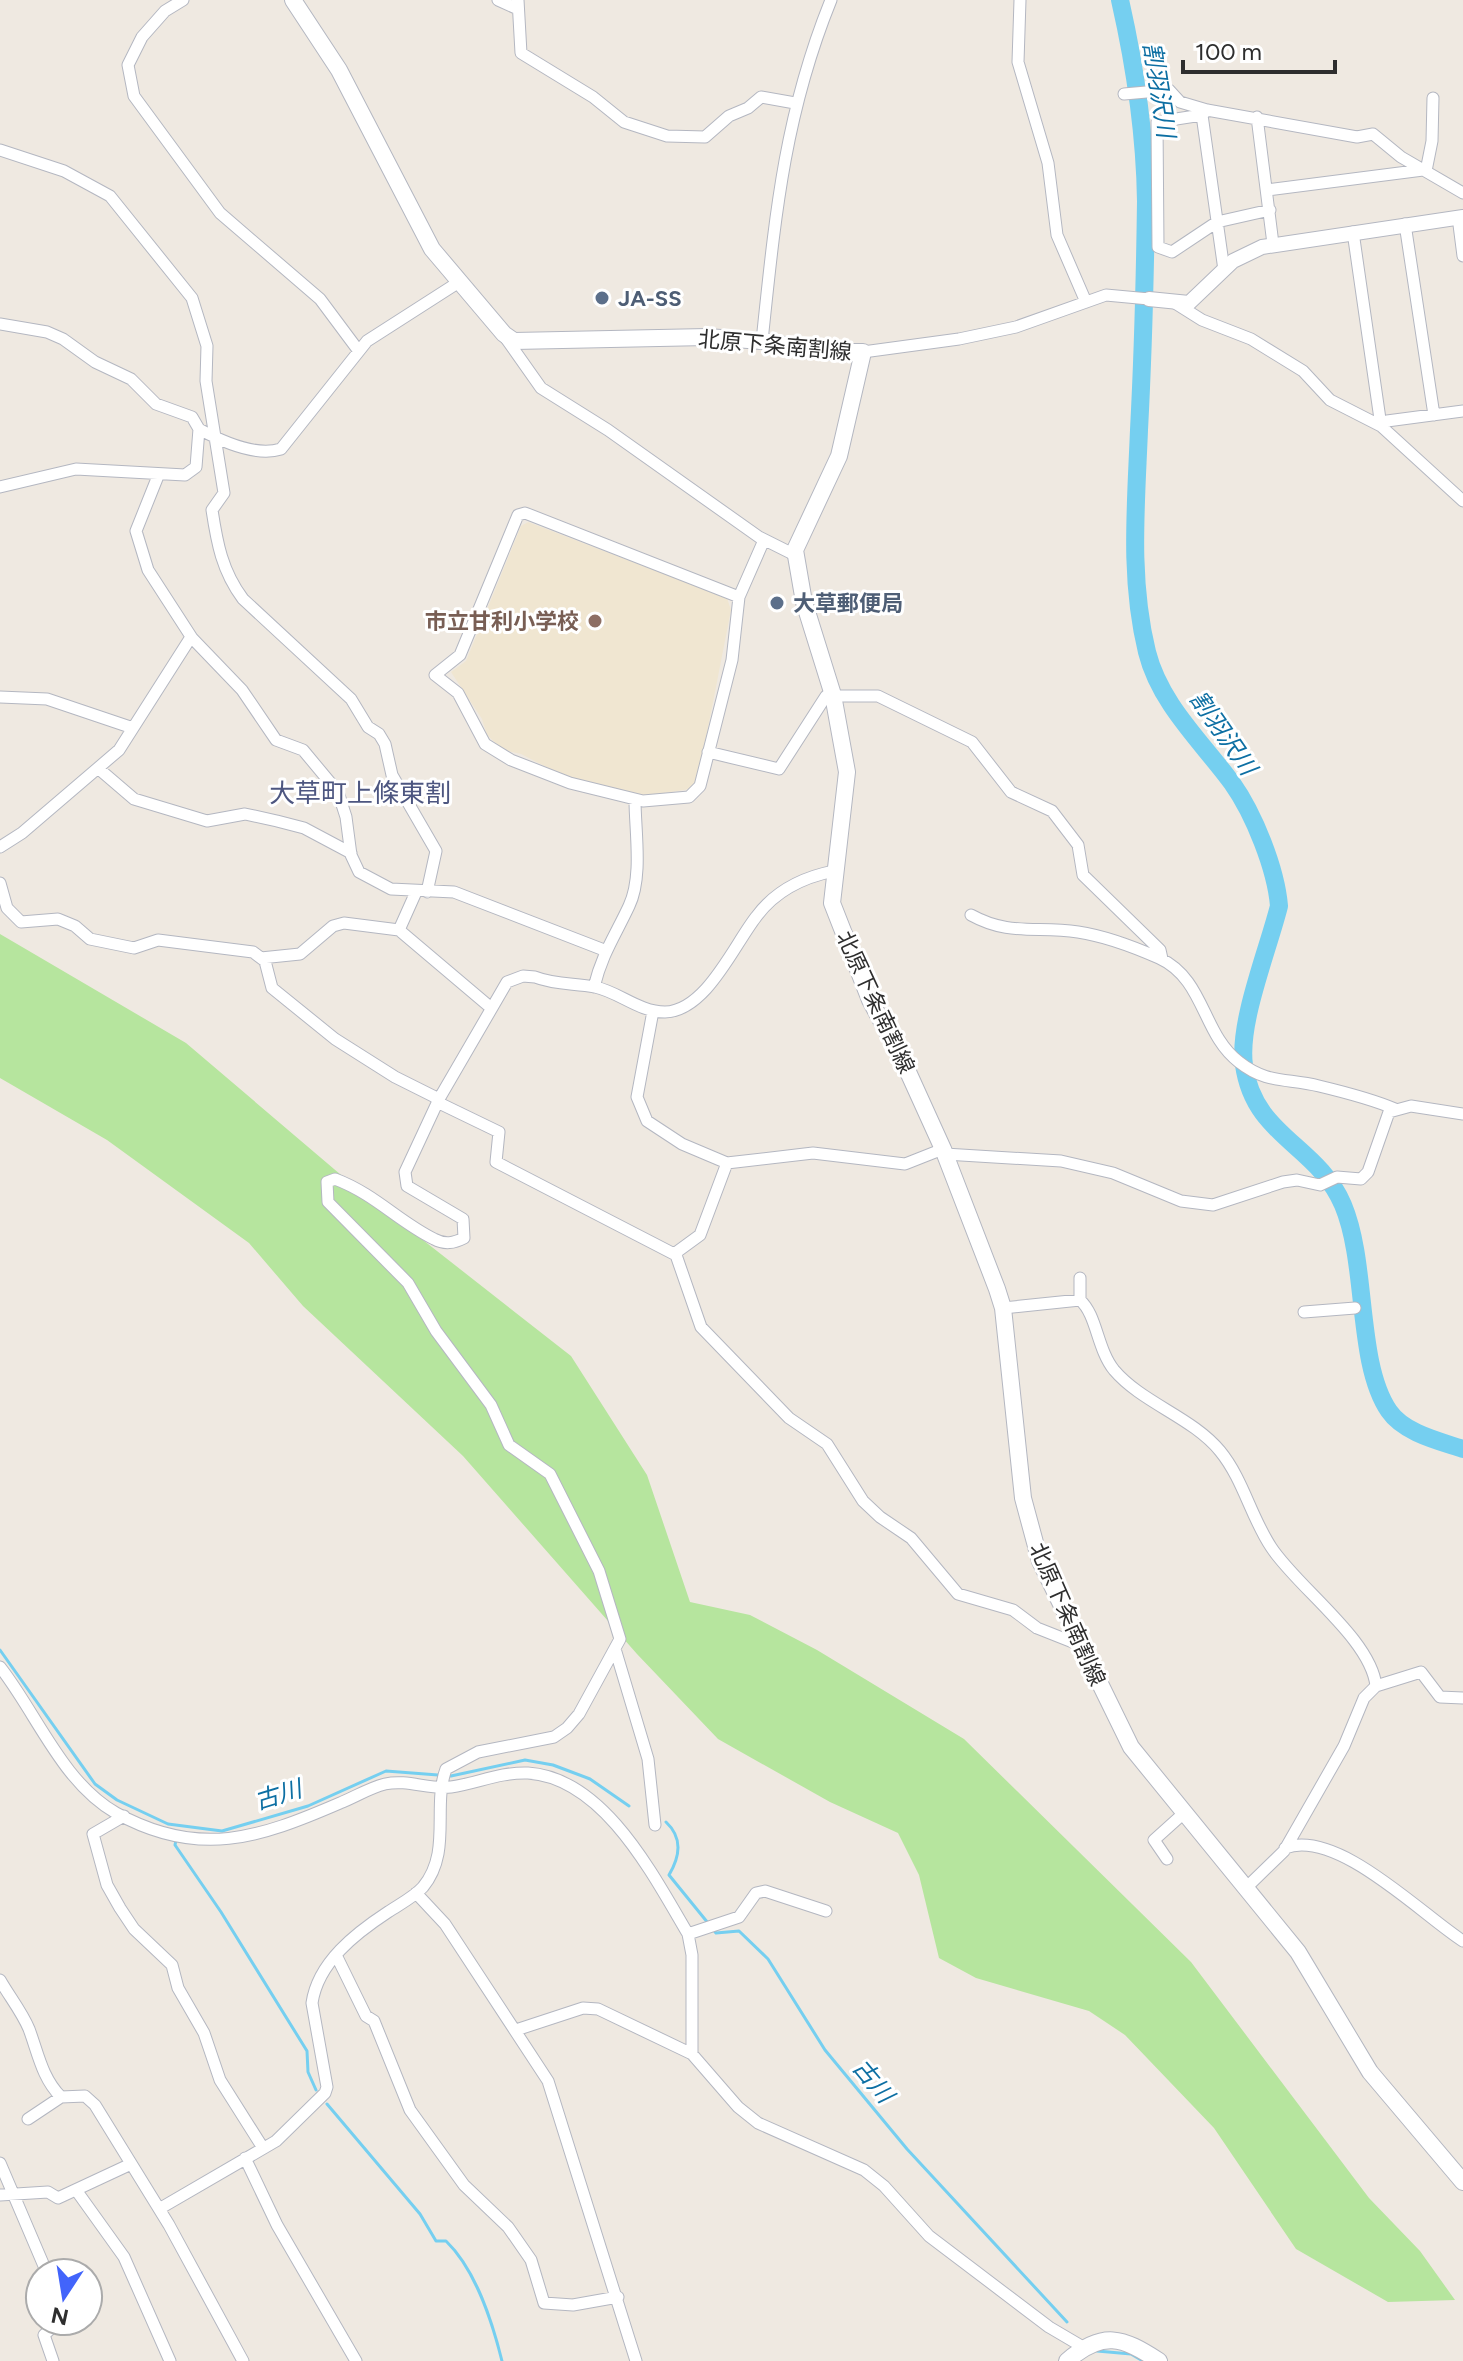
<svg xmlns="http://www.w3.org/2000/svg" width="1463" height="2361" font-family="Figtree,'Noto Sans JP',sans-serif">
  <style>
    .education { fill: #f0e6d1 }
    .green { fill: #b6e59e }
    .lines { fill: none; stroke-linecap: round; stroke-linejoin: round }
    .stream { stroke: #75cff0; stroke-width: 3 }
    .river { stroke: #75cff0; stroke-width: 18 }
    .minor-casing { stroke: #b4b7c1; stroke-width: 13 }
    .tertiary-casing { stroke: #b4b7c1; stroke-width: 16 }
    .secondary-casing { stroke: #b4b7c1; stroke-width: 18 }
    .minor { stroke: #fff; stroke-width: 11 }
    .tertiary { stroke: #fff; stroke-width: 14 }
    .secondary { stroke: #fff; stroke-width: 16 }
    .service-dot { fill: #5c6f8a; stroke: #fff; stroke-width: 3 }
    .education-dot { fill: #8d6e63; stroke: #fff; stroke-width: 3 }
    .labels { text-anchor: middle; stroke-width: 6; stroke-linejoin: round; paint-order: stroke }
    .service-label { font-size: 22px; font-weight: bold; fill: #4e5e75; stroke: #fff; text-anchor: start }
    .street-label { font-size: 22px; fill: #2e2e2e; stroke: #fff }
    .education-label { font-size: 22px; font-weight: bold; fill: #785e54; stroke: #fff; text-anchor: end }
    .water-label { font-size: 24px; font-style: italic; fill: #0d6fa3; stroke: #fff }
    .quarter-label { font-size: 26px; fill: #4d5680; stroke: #fff }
  </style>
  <rect width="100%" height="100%" fill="#efe9e1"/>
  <!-- education -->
  <path class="education" d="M528 522 727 598 731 610 697 784 690 789 638 797 562 775 521 754 503 750 487 735 482 719 451 672 466 661 521 526Z"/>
  <!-- green -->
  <path class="green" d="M0 934 186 1043 354 1186 571 1356 647 1475 690 1602 750 1615 817 1650 964 1739 1191 1962 1369 2198 1420 2251 1455 2300 1388 2302 1296 2249 1214 2128 1125 2035 1089 2011 976 1978 939 1958 919 1875 898 1833 830 1802 718 1739 637 1654 463 1456 303 1306 249 1243 107 1140 0 1078Z"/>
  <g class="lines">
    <!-- stream -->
    <path class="stream" d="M0 1650 95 1784 117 1800 168 1824 222 1831 308 1806 386 1771 451 1776 525 1760 553 1765 590 1779 629 1806
      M666 1822C683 1838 680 1856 669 1875L708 1923
      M176 1840 175 1845 221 1912 307 2051 308 2072 316 2090
      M713 1929 716 1933 739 1931 768 1959 825 2050 907 2149 1067 2322
      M327 2104 420 2214 436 2241H446C476 2270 492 2321 502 2361
      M1097 2351 1131 2354 1143 2361"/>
    <!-- river -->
    <path class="river" d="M1120 0C1135 66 1145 133 1146 201 1145 277 1143 354 1139 430 1136 506 1129 579 1147 652 1160 704 1202 742 1232 783 1254 814 1276 869 1279 906 1268 950 1238 1023 1244 1065 1254 1137 1317 1144 1343 1205 1368 1264 1356 1363 1389 1411 1404 1433 1439 1441 1463 1449"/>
    <!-- minor casing -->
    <g class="minor-casing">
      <path id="minor" d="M183 0 165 11 142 37 128 65 134 96 220 213 320 299 358 350
        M498 0 518 9
        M518 0 521 53 593 97 624 122 667 136 705 137 729 116 748 108 761 97 795 103
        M1020 0 1018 62 1048 163 1057 235 1086 302
        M1124 94 1169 90 1180 102 1207 110 1357 137 1373 134 1401 157 1463 193
        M1207 110 1202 115 1157 122 1158 247 1172 252 1217 222 1270 210
        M1202 115 1224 270
        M1257 117 1273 244
        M0 150 64 171 110 196 192 298 207 346 206 381 224 493 212 510C217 543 222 571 243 599L351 699 368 727 379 734 385 744 392 775 436 851 427 892
        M1426 171 1432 141 1433 98
        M1267 190 1423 170
        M1458 217 1463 256
        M1405 224 1434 415
        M1353 232 1381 426 1387 421 1463 411
        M1175 303 1202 320 1251 339 1303 371 1330 400 1381 426 1463 501
        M0 324 47 332 63 339 95 362 131 379 156 404 192 417 199 429 196 467 185 475 76 469 0 487
        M505 337 541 388 608 430 759 537 795 555
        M762 341C775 218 784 116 831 0
        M863 352 959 339 1016 327 1106 295 1149 299
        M199 429C221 441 256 457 281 449L367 341 459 282
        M158 476 136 531 148 570 192 638 242 690 276 740 303 750 338 792 346 817 351 855 359 872 391 889 454 892 604 950
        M739 597 525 513 518 515 460 655 435 675 458 693 485 744 511 760 570 783 643 801 689 797 700 786 732 660 739 597 764 540
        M0 697 47 699 133 728
        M708 752 779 769 826 696H878L972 742 1011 792 1052 811 1078 845 1083 875 1160 950 1162 959
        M99 769 134 799 207 821 245 814 277 821 304 828 351 853
        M0 847 22 833 119 750 191 637
        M0 883 7 908 21 922 58 919 75 926 90 939 134 948 158 940 253 952 265 961 272 988 335 1039 395 1077 439 1099
        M971 915C1009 936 1036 926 1078 932 1105 936 1134 947 1159 958 1205 979 1202 1034 1239 1062 1267 1084 1286 1078 1319 1086 1344 1092 1372 1099 1395 1109
        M399 930 416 892
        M261 958 300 954 333 926 344 923 399 930 490 1007
        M594 987C602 954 615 936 629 906 643 877 635 831 635 800
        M653 1011 637 1097 647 1121 682 1144 727 1163 813 1153 905 1164 943 1149
        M437 1102 499 1132 496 1162 676 1255 701 1327 789 1418 827 1444 863 1501 880 1517 911 1538 958 1594 1013 1610 1037 1628 1080 1645
        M945 1154 1061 1161 1113 1173 1181 1201 1213 1205 1283 1182 1297 1180 1320 1185 1337 1177 1361 1179 1368 1172 1389 1112 1411 1106 1463 1114
        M674 1254 700 1235 727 1163
        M1080 1300V1278
        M1003 1308 1080 1300C1097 1315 1097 1349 1114 1370 1142 1403 1192 1417 1220 1451 1243 1479 1251 1517 1271 1547 1297 1587 1371 1639 1376 1686
        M1304 1312 1355 1308
        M616 1652 648 1759 655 1825
        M0 1667C37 1714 62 1782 116 1813 199 1859 259 1838 340 1803 355 1797 369 1788 385 1784 408 1779 429 1790 451 1787 478 1783 500 1772 528 1773 604 1778 653 1875 688 1934L692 1955V2054
        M124 1816 93 1834 107 1885 120 1908 134 1929 172 1965 178 1988 204 2033 220 2080 263 2148
        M1285 1848C1337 1828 1422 1915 1463 1941
        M1167 1859 1154 1840 1184 1813
        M1247 1887 1284 1851 1344 1746 1364 1698 1376 1686 1421 1672 1440 1697 1463 1698
        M416 1893 445 1924 548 2081 636 2361
        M688 1934 739 1917 756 1893 765 1891 826 1911
        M336 1955 366 2016 374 2021 410 2110 464 2185 508 2227 531 2260 544 2303 573 2305 618 2297
        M0 1980C9 1996 22 2012 29 2029 38 2053 42 2078 61 2097L85 2096 95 2105 169 2225 243 2361
        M516 2030 583 2008 598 2009 692 2054 738 2107 758 2123 864 2170 884 2186 929 2236 1049 2327 1083 2347
        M28 2119 61 2097
        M245 2158 277 2225 356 2361
        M0 2163 47 2273
        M76 2190 124 2257 170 2361
        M0 2195 48 2192 58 2198 131 2164
        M159 2209 276 2141 325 2093 327 2087 312 2003C318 1962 356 1933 388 1912 400 1904 414 1897 423 1887 452 1852 432 1807 446 1769L478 1752 554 1737 567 1728 579 1714 620 1639 599 1571 550 1474 509 1445 491 1405 436 1331 408 1283 328 1202 327 1182 335 1179C375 1194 399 1222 434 1239 445 1245 454 1243 464 1238L463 1219 407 1186 405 1172 439 1099 507 982 523 976 535 977C555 985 575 983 595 987 619 992 639 1012 665 1012 706 1011 734 945 756 917 775 891 804 877 834 871
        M53 2361 44 2335 59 2321"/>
    </g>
    <!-- tertiary casing -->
    <g class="tertiary-casing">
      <path id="tertiary" d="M1149 299 1189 303 1233 261 1262 247 1463 217"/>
    </g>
    <!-- secondary casing -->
    <g class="secondary-casing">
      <path id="secondary" d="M293 0 339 70 432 249 504 334 514 341 707 337 762 341 825 352H863L839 456 795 550 804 602 833 695 847 772 832 903 870 1000 904 1063 943 1149 997 1289 1003 1308 1023 1498 1040 1561 1131 1747 1298 1952 1370 2072 1463 2182
        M1067 2361C1103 2330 1122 2337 1159 2361"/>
    </g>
    <!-- minor -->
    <use href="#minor" class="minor"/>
    <!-- tertiary -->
    <use href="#tertiary" class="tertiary"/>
    <!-- secondary -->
    <use href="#secondary" class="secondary"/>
  </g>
  <!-- markers -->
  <g class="service-dot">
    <circle cx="602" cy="298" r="8"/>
    <circle cx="777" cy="603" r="8"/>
  </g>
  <circle class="education-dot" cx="595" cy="621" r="8"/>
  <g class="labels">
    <!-- service labels -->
    <g class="service-label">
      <text x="618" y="306">JA-SS</text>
      <text x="793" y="611">大草郵便局</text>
    </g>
    <!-- street labels -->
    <g class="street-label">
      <text transform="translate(775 345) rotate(5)" y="8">北原下条南割線</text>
      <text transform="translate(876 1002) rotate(65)" y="8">北原下条南割線</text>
      <text transform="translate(1068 1614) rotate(66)" y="8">北原下条南割線</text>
    </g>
    <!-- education labels -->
    <g class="education-label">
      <text x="579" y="629">市立甘利小学校</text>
    </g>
    <!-- water labels -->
    <g class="water-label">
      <text transform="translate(1159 90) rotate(81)" y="8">割羽沢川</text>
      <text transform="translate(1223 733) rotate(55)" y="8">割羽沢川</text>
      <text transform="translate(278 1795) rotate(-17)" y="8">古川</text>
      <text transform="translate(873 2081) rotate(50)" y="8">古川</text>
    </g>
    <!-- quarter labels -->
    <g class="quarter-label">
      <text x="360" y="802">大草町上條東割</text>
    </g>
  </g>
  <!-- north arrow -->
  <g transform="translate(64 2297) rotate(192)"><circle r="38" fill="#ffffff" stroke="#ababab" stroke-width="2"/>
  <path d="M0-6L14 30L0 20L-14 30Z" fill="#4264fb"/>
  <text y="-12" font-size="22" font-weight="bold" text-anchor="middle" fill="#2e2e2e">N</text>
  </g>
  <!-- scale -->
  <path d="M1183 60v12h152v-12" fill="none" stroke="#2e2e2e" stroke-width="4"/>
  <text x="1195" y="60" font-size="24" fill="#2e2e2e" stroke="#ffffff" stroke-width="6" paint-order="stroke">100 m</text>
</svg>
